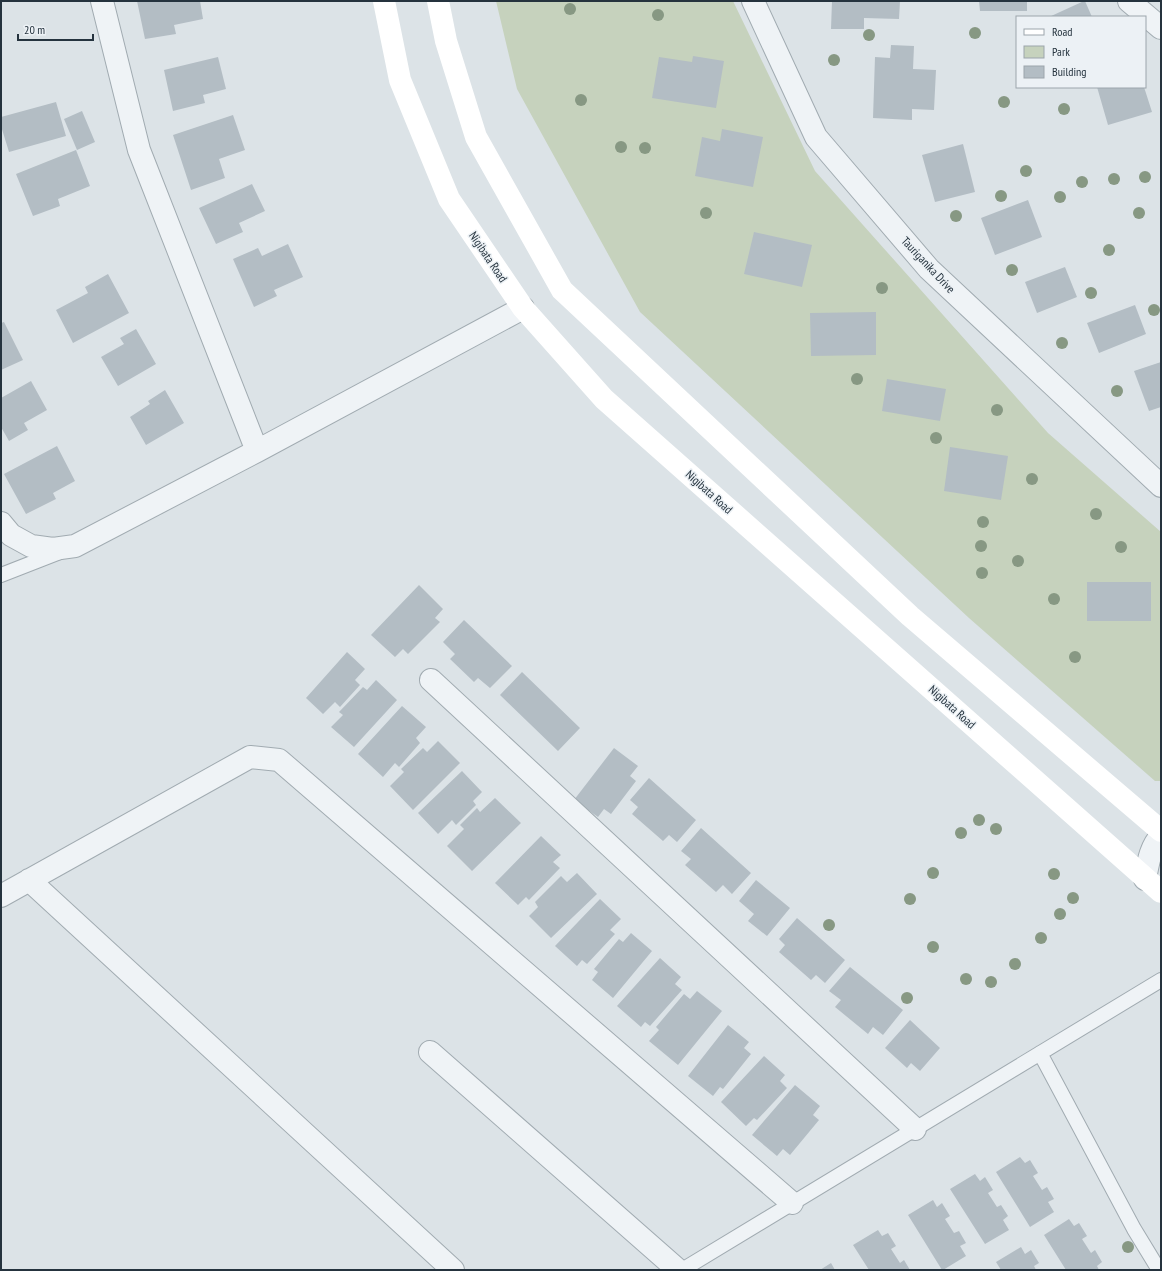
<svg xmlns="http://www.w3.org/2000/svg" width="1162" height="1271" font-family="'PT Sans Narrow',sans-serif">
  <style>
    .green { fill: #c6d2bd }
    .building { fill: #b3bdc4 }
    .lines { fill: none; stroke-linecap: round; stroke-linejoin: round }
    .lane-casing { stroke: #a1abb1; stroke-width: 16 }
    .street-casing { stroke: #a1abb1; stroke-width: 24 }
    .lane { stroke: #eff3f6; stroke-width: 14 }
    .street { stroke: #eff3f6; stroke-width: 22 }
    .secondary { stroke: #fff; stroke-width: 22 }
    .tree { fill: #879883 }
    .labels { text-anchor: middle; stroke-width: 3; stroke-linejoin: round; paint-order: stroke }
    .street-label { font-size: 12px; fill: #25333e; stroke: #ecf1f5 }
  </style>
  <rect width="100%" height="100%" fill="#dce3e7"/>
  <!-- green -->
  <path class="green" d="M496 1H733L815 171 1048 433 1161 532V781H1155L969 618 640 312 517 89Z"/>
  <!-- building -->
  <path class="building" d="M137 1H200L203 19 174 25 176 34 145 39Z
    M832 1H900L899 19 864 18V29H831Z
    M979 1H1027V11H980Z
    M1085 1 1092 17H1049L1084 1Z
    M891 45 914 46 913 69 936 70 934 110 912 109V120L873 118 875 57 890 58Z
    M693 56 724 61 716 108 652 98 659 57 692 62Z
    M218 57 226 89 203 95 205 103 173 111 164 70Z
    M1097 87H1144L1152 112 1108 125Z
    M56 102 66 136 9 152 1 126V117Z
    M82 111 95 142 77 150 64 119Z
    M233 115 245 150 219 159 225 178 191 190 173 135Z
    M722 129 763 137 753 187 695 176 702 137 720 141Z
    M963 144 975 192 935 202 922 155Z
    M76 150 90 186 58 199 60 206 33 216 16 174Z
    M252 184 265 211 239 223 243 232 216 244 199 208Z
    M1028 200 1042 237 995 255 981 218Z
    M754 232 812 245 802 287 744 274Z
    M288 244 303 277 274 290 277 296 254 307 233 259 258 248 262 256Z
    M1065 267 1077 297 1037 313 1025 282Z
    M108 274 129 313 73 343 56 310 88 293 85 287Z
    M1135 305 1146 334 1099 353 1087 323Z
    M876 312V355L811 356 810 313Z
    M4 322 23 360 1 370V323Z
    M136 329 156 364 118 386 101 357 124 344 120 338Z
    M1161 362V407L1149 411 1134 371Z
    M887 379 946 389 940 421 882 411Z
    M31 381 47 410 24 423 28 430 9 441 1 427V398Z
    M165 390 184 423 146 445 130 417 150 404 148 401Z
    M57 446 75 481 53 493 56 499 26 514 4 474Z
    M950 447 1008 456 1001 500 944 491Z
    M1087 582H1151V621H1087Z
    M419 585 443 609 435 618 440 622 408 654 403 649 395 657 371 635Z
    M464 620 512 666 490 688 478 678 474 682 450 659 455 654 443 642Z
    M347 652 365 669 355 680 360 685 340 707 335 702 323 714 306 698Z
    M522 672 580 728 558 751 500 695Z
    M376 680 397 700 354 747 331 727 343 715 339 712 363 687 367 690Z
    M402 706 426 727 416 738 420 743 399 767 395 763 383 777 358 754Z
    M438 741 460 763 413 810 390 786 404 772 401 769 423 748 427 752Z
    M614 748 638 766 630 776 636 781 611 814 604 809 598 817 574 800Z
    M462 771 482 792 473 801 476 805 456 825 452 820 438 834 418 813Z
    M649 778 696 820 677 842 669 835 663 841 632 814 638 807 630 800Z
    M495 798 521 823 472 871 447 846 464 829 460 825 477 808 480 812Z
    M701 828 751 873 732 894 723 885 716 892 685 865 691 859 681 851Z
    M541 836 561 855 553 862 560 868 529 900 526 897 518 905 495 883Z
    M577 873 597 894 551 938 529 916 538 907 535 902 561 876 567 882Z
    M756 880 790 908 767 936 748 921 754 914 739 901Z
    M600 899 621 919 610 930 615 934 587 964 582 960 577 966 555 946Z
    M797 918 845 960 825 983 816 975 811 980 779 952 785 945 779 939Z
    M631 933 652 951 613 998 592 980 598 972 594 969 619 939 623 942Z
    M660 958 681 977 675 984 682 990 650 1026 645 1022 641 1027 617 1006Z
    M850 967 903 1010 883 1035 873 1027 868 1034 835 1007 841 1000 829 991Z
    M697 991 722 1011 678 1065 649 1041 659 1030 656 1027 684 994 690 999Z
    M910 1020 940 1048 920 1071 911 1063 907 1068 885 1048Z
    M728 1025 749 1042 744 1048 751 1054 723 1089 720 1087 713 1096 688 1076Z
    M764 1056 785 1075 780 1081 787 1088 757 1120 754 1118 746 1126 721 1102Z
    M795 1085 820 1106 813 1115 819 1120 790 1155 783 1149 777 1156 752 1135Z
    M1020 1157 1025 1163 1030 1160 1038 1173 1033 1176 1042 1190 1047 1187 1054 1199 1048 1202 1054 1212 1030 1227 996 1172Z
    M975 1174 980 1181 985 1177 993 1190 988 1193 997 1207 1001 1205 1008 1216 1003 1220 1009 1230 985 1244 950 1189Z
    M933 1200 937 1207 942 1203 950 1216 945 1219 954 1233 959 1231 966 1243 960 1246 966 1256 943 1270H942L908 1215Z
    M1069 1219 1074 1226 1079 1223 1087 1236 1082 1239 1091 1253 1095 1250 1102 1262 1097 1266 1099 1270H1066L1044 1235Z
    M878 1230 882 1236 888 1233 896 1246 891 1249 900 1263 904 1260 910 1270H869L853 1245Z
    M1021 1247 1025 1254 1031 1250 1039 1263 1034 1266 1036 1270H1001L996 1262Z
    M831 1263 835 1270H820Z"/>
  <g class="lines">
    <!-- lane casing -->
    <g class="lane-casing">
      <path id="lane" d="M1 575 60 552
        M1040 1053 1134 1229 1159 1270
        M682 1270 1161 980"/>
    </g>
    <!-- street casing -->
    <g class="street-casing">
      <path id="street" d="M102 1 139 150 257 451
        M753 1 816 137 929 269 1161 486
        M1129 1 1161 28
        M1 523 11 535 31 546 53 549 75 546 257 451 523 308
        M431 680 915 1129
        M1145 879C1148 864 1150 847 1161 836
        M29 880 453 1270
        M1 896 250 757 279 760 792 1203
        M430 1052 678 1270"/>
    </g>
    <!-- lane -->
    <use href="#lane" class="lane"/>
    <!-- street -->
    <use href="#street" class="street"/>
    <!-- secondary -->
    <path class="secondary" d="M384 1 400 80 449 199 523 308 604 399 1161 892
      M438 1 446 41 476 137 562 290 910 616 1161 831"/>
  </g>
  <!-- trees -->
  <g class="tree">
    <circle cx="570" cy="9" r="6"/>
    <circle cx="658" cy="15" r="6"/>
    <circle cx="975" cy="33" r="6"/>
    <circle cx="869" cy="35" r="6"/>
    <circle cx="834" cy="60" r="6"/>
    <circle cx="581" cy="100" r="6"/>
    <circle cx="1004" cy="102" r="6"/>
    <circle cx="1064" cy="109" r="6"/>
    <circle cx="621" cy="147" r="6"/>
    <circle cx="645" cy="148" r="6"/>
    <circle cx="1026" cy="171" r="6"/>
    <circle cx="1145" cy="177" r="6"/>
    <circle cx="1114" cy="179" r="6"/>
    <circle cx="1082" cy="182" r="6"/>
    <circle cx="1001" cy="196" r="6"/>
    <circle cx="1060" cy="197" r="6"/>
    <circle cx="706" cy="213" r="6"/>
    <circle cx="1139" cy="213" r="6"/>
    <circle cx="956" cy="216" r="6"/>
    <circle cx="1109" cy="250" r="6"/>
    <circle cx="1012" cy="270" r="6"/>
    <circle cx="882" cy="288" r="6"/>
    <circle cx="1091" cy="293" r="6"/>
    <circle cx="1154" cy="310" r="6"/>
    <circle cx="1062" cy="343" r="6"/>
    <circle cx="857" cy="379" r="6"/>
    <circle cx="1117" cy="391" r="6"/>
    <circle cx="997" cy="410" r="6"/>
    <circle cx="936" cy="438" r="6"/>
    <circle cx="1032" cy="479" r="6"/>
    <circle cx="1096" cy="514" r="6"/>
    <circle cx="983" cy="522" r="6"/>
    <circle cx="981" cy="546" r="6"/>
    <circle cx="1121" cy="547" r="6"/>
    <circle cx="1018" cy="561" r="6"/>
    <circle cx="982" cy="573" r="6"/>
    <circle cx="1054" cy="599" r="6"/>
    <circle cx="1075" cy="657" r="6"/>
    <circle cx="979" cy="820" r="6"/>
    <circle cx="996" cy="829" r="6"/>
    <circle cx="961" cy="833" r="6"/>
    <circle cx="933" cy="873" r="6"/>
    <circle cx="1054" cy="874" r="6"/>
    <circle cx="1073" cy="898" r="6"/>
    <circle cx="910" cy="899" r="6"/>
    <circle cx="1060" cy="914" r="6"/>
    <circle cx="829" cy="925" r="6"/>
    <circle cx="1041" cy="938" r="6"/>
    <circle cx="933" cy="947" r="6"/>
    <circle cx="1015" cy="964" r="6"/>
    <circle cx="966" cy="979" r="6"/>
    <circle cx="991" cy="982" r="6"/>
    <circle cx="907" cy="998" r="6"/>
    <circle cx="1128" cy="1247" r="6"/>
  </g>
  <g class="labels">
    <!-- street labels -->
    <g class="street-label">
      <text transform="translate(488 257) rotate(56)" y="4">Nigibata Road</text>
      <text transform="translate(928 265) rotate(47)" y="4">Tauriganika Drive</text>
      <text transform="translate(709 492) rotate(42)" y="4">Nigibata Road</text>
      <text transform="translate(952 707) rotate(42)" y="4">Nigibata Road</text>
    </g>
  </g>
  <!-- border -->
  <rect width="1162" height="1271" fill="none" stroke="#25333e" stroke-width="4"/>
  <!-- legend -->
  <rect x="1016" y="16" width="130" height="72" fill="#ecf1f5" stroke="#9ca5ac"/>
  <rect x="1024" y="29" width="20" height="6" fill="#ffffff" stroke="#9ca5ac"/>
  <text x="1052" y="36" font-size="12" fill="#25333e">Road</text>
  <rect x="1024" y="46" width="20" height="12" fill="#c6d2bd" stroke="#9ca5ac"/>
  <text x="1052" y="56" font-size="12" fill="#25333e">Park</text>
  <rect x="1024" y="66" width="20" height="12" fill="#b3bdc4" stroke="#9ca5ac"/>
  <text x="1052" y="76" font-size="12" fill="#25333e">Building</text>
  <!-- scale -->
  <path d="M18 34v6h75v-6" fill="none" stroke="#25333e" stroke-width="2"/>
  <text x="24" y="34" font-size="12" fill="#25333e" stroke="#ecf1f5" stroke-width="3" paint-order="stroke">20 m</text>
</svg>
